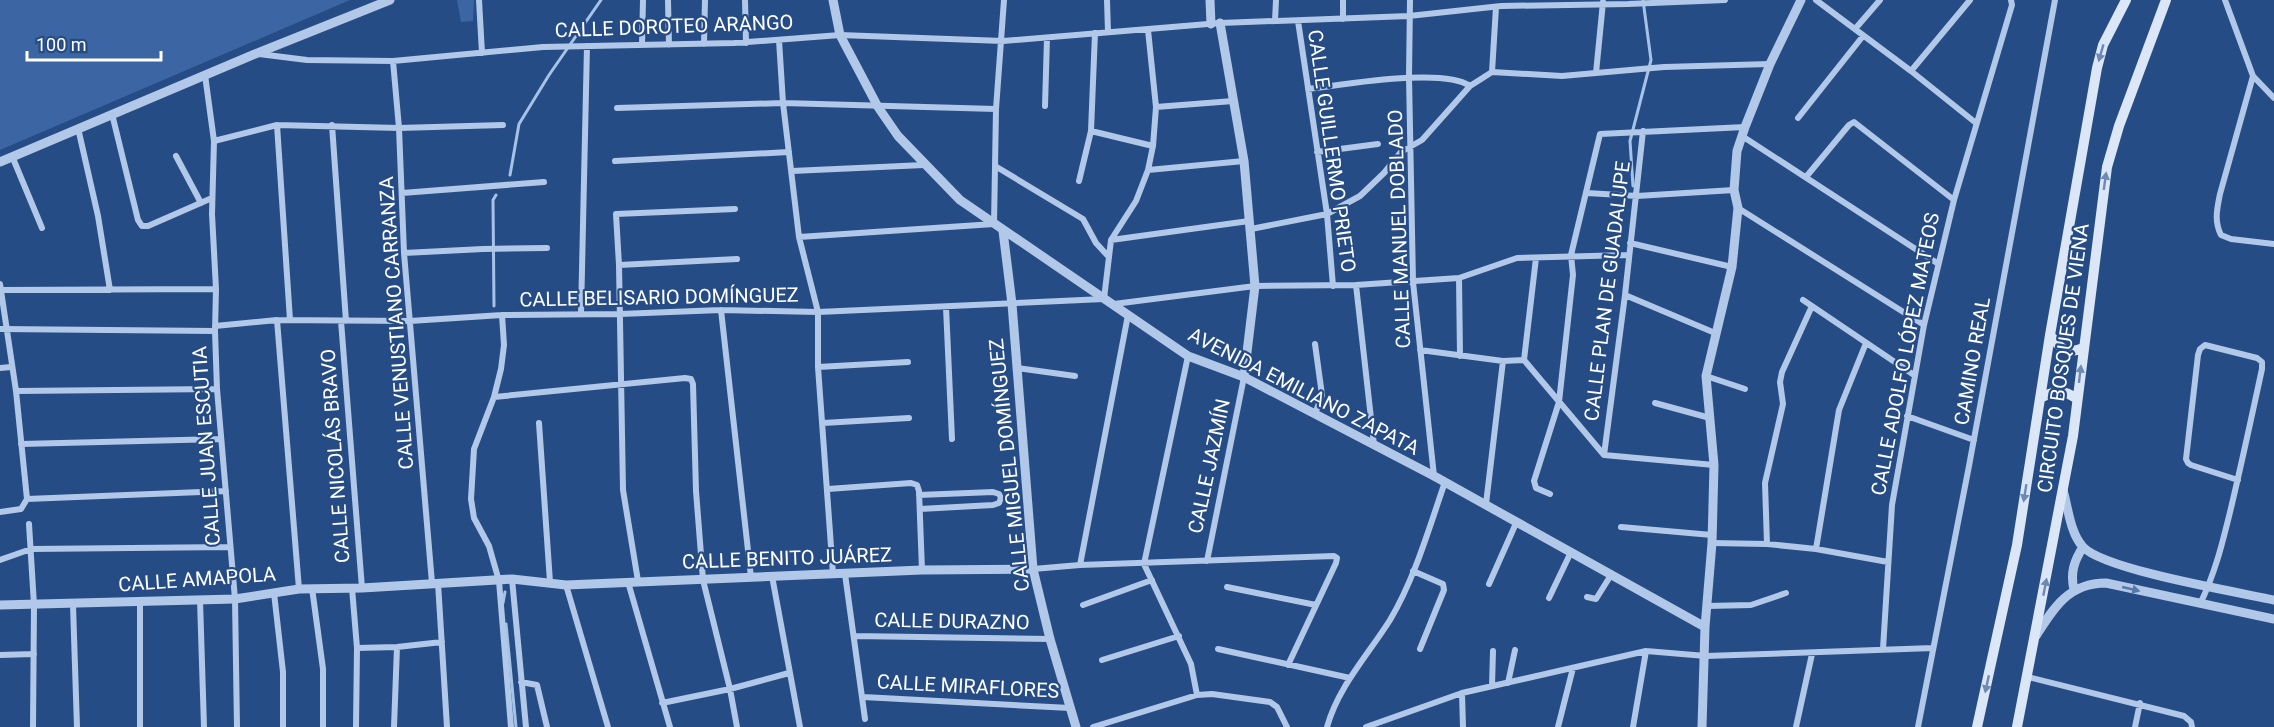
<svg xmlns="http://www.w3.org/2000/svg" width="2274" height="727" font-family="Roboto,sans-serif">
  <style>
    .green { fill: #3b65a3 }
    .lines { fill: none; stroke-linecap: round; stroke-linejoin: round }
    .stream { stroke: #a5c2e9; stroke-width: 3 }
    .minor { stroke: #b1c8e8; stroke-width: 6 }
    .tertiary { stroke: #b1c8e8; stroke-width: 9 }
    .secondary { stroke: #dbe6f7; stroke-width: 10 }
    .oneway { fill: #6e8ab3 }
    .oneway2 { fill: #5777a8 }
    .labels { text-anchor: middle; stroke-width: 4.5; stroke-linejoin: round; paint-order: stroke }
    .street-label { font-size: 20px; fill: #fff; stroke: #264c86 }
  </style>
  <rect width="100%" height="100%" fill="#264c86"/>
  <!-- green -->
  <path class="green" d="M0 0H350L0 150Z
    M457 0H474L473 21 461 22Z"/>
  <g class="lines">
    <!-- stream -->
    <path class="stream" d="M510 175 519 124 549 75 601 0
      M1633 186 1630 141 1651 60 1643 0
      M494 306 493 200 496 195
      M503 603 505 592
      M506 624 516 727"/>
    <!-- minor -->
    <path class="minor" d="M479 0 482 53
      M668 0 669 45
      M745 0 746 43
      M1107 0 1108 32
      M1410 0 1409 77 1413 282 1434 476
      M1816 0 1911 71 1976 123
      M2225 0 2253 76 2274 98
      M1343 19V0
      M1275 21 1276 0
      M1298 21 1327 214 1333 286
      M1855 29 1880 0
      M779 40 783 103 799 237 818 312V367L833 574
      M704 44 705 0
      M642 45 643 0
      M259 54 307 60 393 61 543 47 734 43 840 35 1003 41 1220 23 1409 16 1501 6 1628 4 1725 0
      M393 61 399 128 404 253 432 583
      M1911 71 1970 0
      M1492 72 1562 76 1664 67 1770 64
      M1492 72 1496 7
      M1596 73 1603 2
      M205 75 214 141 212 214 216 289 215 331 217 389 235 599 237 727
      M2253 76 2220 194C2217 209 2214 221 2221 235L2231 239 2274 244
      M1308 89C1343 85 1443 67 1470 86
      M1045 106 1047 38
      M1156 107 1233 101
      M617 108 783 103 996 109
      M112 114 138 220 142 226H148L212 198
      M1798 118 1863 36
      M277 125 290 320
      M332 125 346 321
      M78 128 98 216 110 290
      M1091 131 1153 146
      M1742 136 1937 263
      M214 141 277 125 399 128 503 125
      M1317 152 1378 144
      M12 156 42 228
      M176 156 201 203
      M615 161 789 152
      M995 166 1083 219 1096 243 1108 256
      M1148 170 1244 161
      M792 171 924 165
      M1806 177 1849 125 1854 122 1954 200
      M1079 181 1091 131 1095 33
      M402 193 544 182
      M1587 193 1637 196 1734 190
      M1738 208 1924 325
      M1251 229 1327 214 1360 196 1384 173 1401 152 1422 140 1470 86 1492 72
      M799 237 994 224 996 109 1004 0
      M1111 240 1249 221
      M1630 243 1732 267
      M404 253 483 249 547 248
      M619 265 737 259
      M1459 278 1460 356
      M0 284 16 391 27 499 21 509 0 512
      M1356 285 1374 445
      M1 290 216 289
      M1625 295 1715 333
      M1803 300 1914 375
      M1114 304 1255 286 1356 285 1459 278 1517 258 1628 255
      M946 307 952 439
      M721 310 751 577
      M581 314 587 46
      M502 315 504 345 501 369 494 397 474 449 471 499 474 518 489 546 499 581 511 727
      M277 320 299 589
      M341 321 362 588
      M215 326 277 320 410 321 502 315 620 314 721 310 818 312 1104 299 1111 240 1136 201 1148 170 1153 146 1156 107 1148 30
      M0 329 215 331
      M1420 350 1503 361 1524 360 1604 455 1714 465
      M1188 356 1144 564 1191 664 1197 695
      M1524 360 1536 258
      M818 367 908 362
      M0 368 11 367
      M1017 368 1075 376
      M1706 376 1745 389
      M16 391 217 389
      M494 397 685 378 691 379 693 384 696 491 703 580 730 689 737 727
      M1655 403 1710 418
      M1315 414 1322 395 1315 344
      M1907 416 1974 440
      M539 423 550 582
      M823 423 909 418
      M21 444 221 439
      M1604 455 1625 295 1643 131
      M828 489 911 483 917 485 919 491 922 570
      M1550 494 1536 488 1534 481 1559 402 1573 275 1571 255 1600 134 1745 127
      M919 495 993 492 999 494 1001 498 999 503 993 505 920 509
      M27 499 226 491
      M1486 504 1503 361
      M29 524 34 605 33 727
      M1621 527 1712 535
      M1712 543 1767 544 1816 549 1888 562
      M1767 544 1765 483 1783 404 1780 382 1782 372 1812 306
      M1816 549 1839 410 1866 343
      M0 560 31 549 230 547
      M1207 561 1244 377
      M1080 565 1128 315
      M1033 569 1080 565 1334 556 1337 558 1336 563 1288 665
      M1413 571 1443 584 1444 590 1420 649
      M845 574 865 719
      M772 576 800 727
      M512 579 526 727
      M638 581 623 490 619 265 616 214 735 209
      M628 582 670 727
      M438 583 447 727
      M1489 584 1517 521
      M566 585 608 727
      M1227 587 1316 605
      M312 588 323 669V727
      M352 588 357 648 356 727
      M274 593 283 672V727
      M1587 597 1596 599 1611 575
      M1549 598 1571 552
      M200 600 204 727
      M140 602V727
      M2200 604C2215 574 2223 541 2231 508 2242 462 2252 415 2262 369V362L2257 358 2205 345 2200 349 2198 355 2186 459 2188 463 2191 465 2238 480
      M73 605 77 727
      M1083 605 1152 580
      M1707 606 1751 605 1786 593
      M854 636 1050 639
      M357 648 397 647 442 642
      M1218 649 1350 678
      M1883 649 1892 505 1924 325 1954 200 2012 5 2011 0
      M0 655 34 654
      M1102 660 1179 636
      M2028 677 2184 716 2191 722 2192 727
      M521 682 537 685 547 727
      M1508 683 1515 650
      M1492 686 1493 651
      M1462 693 1463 727
      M863 697 1070 708
      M662 703 730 689 789 673
      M394 727 397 647
      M1093 727 1197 695 1212 694 1270 702 1277 707 1287 727
      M1327 727C1338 687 1368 655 1390 620 1415 578 1429 528 1445 482
      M1366 727 1462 693 1646 651 1706 656 1933 648
      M1558 727 1573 668
      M1633 727 1646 651
      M1796 727 1812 654
      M1918 727 1969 466 2055 0
      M2135 727 2140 703"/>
    <!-- tertiary -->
    <path class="tertiary" d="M833 0 840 35 878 107 898 136 960 200 1188 356 1244 377 1434 476 1705 627
      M1210 0 1211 24
      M1220 23 1244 161 1255 286 1244 377
      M0 162 255 54 390 0
      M1003 231 1012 304 1033 569 1050 639 1076 727
      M2063 490C2068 507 2070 533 2083 547 2105 570 2237 592 2274 600
      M2074 590C2070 573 2074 561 2083 547
      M0 605 235 599 299 589 362 588 512 579 566 585 922 570 1033 569
      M2036 636C2054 607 2069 583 2106 583L2274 619
      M1702 727 1705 627 1712 543 1714 465 1706 376 1732 267 1738 208 1734 190 1737 151 1745 127 1770 64 1801 0"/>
    <!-- secondary -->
    <path class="secondary" d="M2050 335C2061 349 2066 355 2083 348
      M2040 398C2056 390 2063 389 2077 399
      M1977 727 2017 545 2050 335 2097 68 2103 45 2126 0
      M2017 727 2073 436 2107 167 2119 126 2166 0"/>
  </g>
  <!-- one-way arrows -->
  <defs><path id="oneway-solid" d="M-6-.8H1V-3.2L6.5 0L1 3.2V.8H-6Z" transform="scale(1.5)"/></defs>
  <g class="oneway">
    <use href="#oneway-solid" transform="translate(2101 53) rotate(106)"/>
    <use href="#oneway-solid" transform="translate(2105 181) rotate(-82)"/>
    <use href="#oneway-solid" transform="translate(2080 374) rotate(-83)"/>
    <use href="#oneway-solid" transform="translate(2025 493) rotate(99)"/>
    <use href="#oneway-solid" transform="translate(2045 587) rotate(-79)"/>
    <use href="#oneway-solid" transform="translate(1987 684) rotate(102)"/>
  </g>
  <use class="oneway2" href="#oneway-solid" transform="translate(2131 589) rotate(13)"/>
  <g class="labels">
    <!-- street labels -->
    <g class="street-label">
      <text transform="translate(674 26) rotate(-2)" y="7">CALLE DOROTEO ARANGO</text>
      <text transform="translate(1332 151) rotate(82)" y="7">CALLE GUILLERMO PRIETO</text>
      <text transform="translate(1399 229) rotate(-92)" y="7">CALLE MANUEL DOBLADO</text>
      <text transform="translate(1607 291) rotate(-83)" y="7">CALLE PLAN DE GUADALUPE</text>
      <text transform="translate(659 297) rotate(-1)" y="7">CALLE BELISARIO DOMÍNGUEZ</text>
      <text transform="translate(396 323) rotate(-94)" y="7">CALLE VENUSTIANO CARRANZA</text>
      <text transform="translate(1905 354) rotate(-79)" y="7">CALLE ADOLFO LÓPEZ MATEOS</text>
      <text transform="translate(2063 358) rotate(-82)" y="7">CIRCUITO BOSQUES DE VIENA</text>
      <text transform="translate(1972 361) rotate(-80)" y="7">CAMINO REAL</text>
      <text transform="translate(1304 391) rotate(27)" y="7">AVENIDA EMILIANO ZAPATA</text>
      <text transform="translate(206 446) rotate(-94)" y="7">CALLE JUAN ESCUTIA</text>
      <text transform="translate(335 456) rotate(-94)" y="7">CALLE NICOLÁS BRAVO</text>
      <text transform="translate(1009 465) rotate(-96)" y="7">CALLE MIGUEL DOMÍNGUEZ</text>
      <text transform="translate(1209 466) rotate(-78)" y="7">CALLE JAZMÍN</text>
      <text transform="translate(787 558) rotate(-2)" y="7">CALLE BENITO JUÁREZ</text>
      <text transform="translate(197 579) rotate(-4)" y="7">CALLE AMAPOLA</text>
      <text transform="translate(952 621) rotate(1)" y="7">CALLE DURAZNO</text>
      <text transform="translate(968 686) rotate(3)" y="7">CALLE MIRAFLORES</text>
    </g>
  </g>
  <!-- scale -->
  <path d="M27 51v9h134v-9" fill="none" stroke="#ffffff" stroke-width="3"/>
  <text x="36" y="51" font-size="18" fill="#ffffff" stroke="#264c86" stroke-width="4.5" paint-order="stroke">100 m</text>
</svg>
